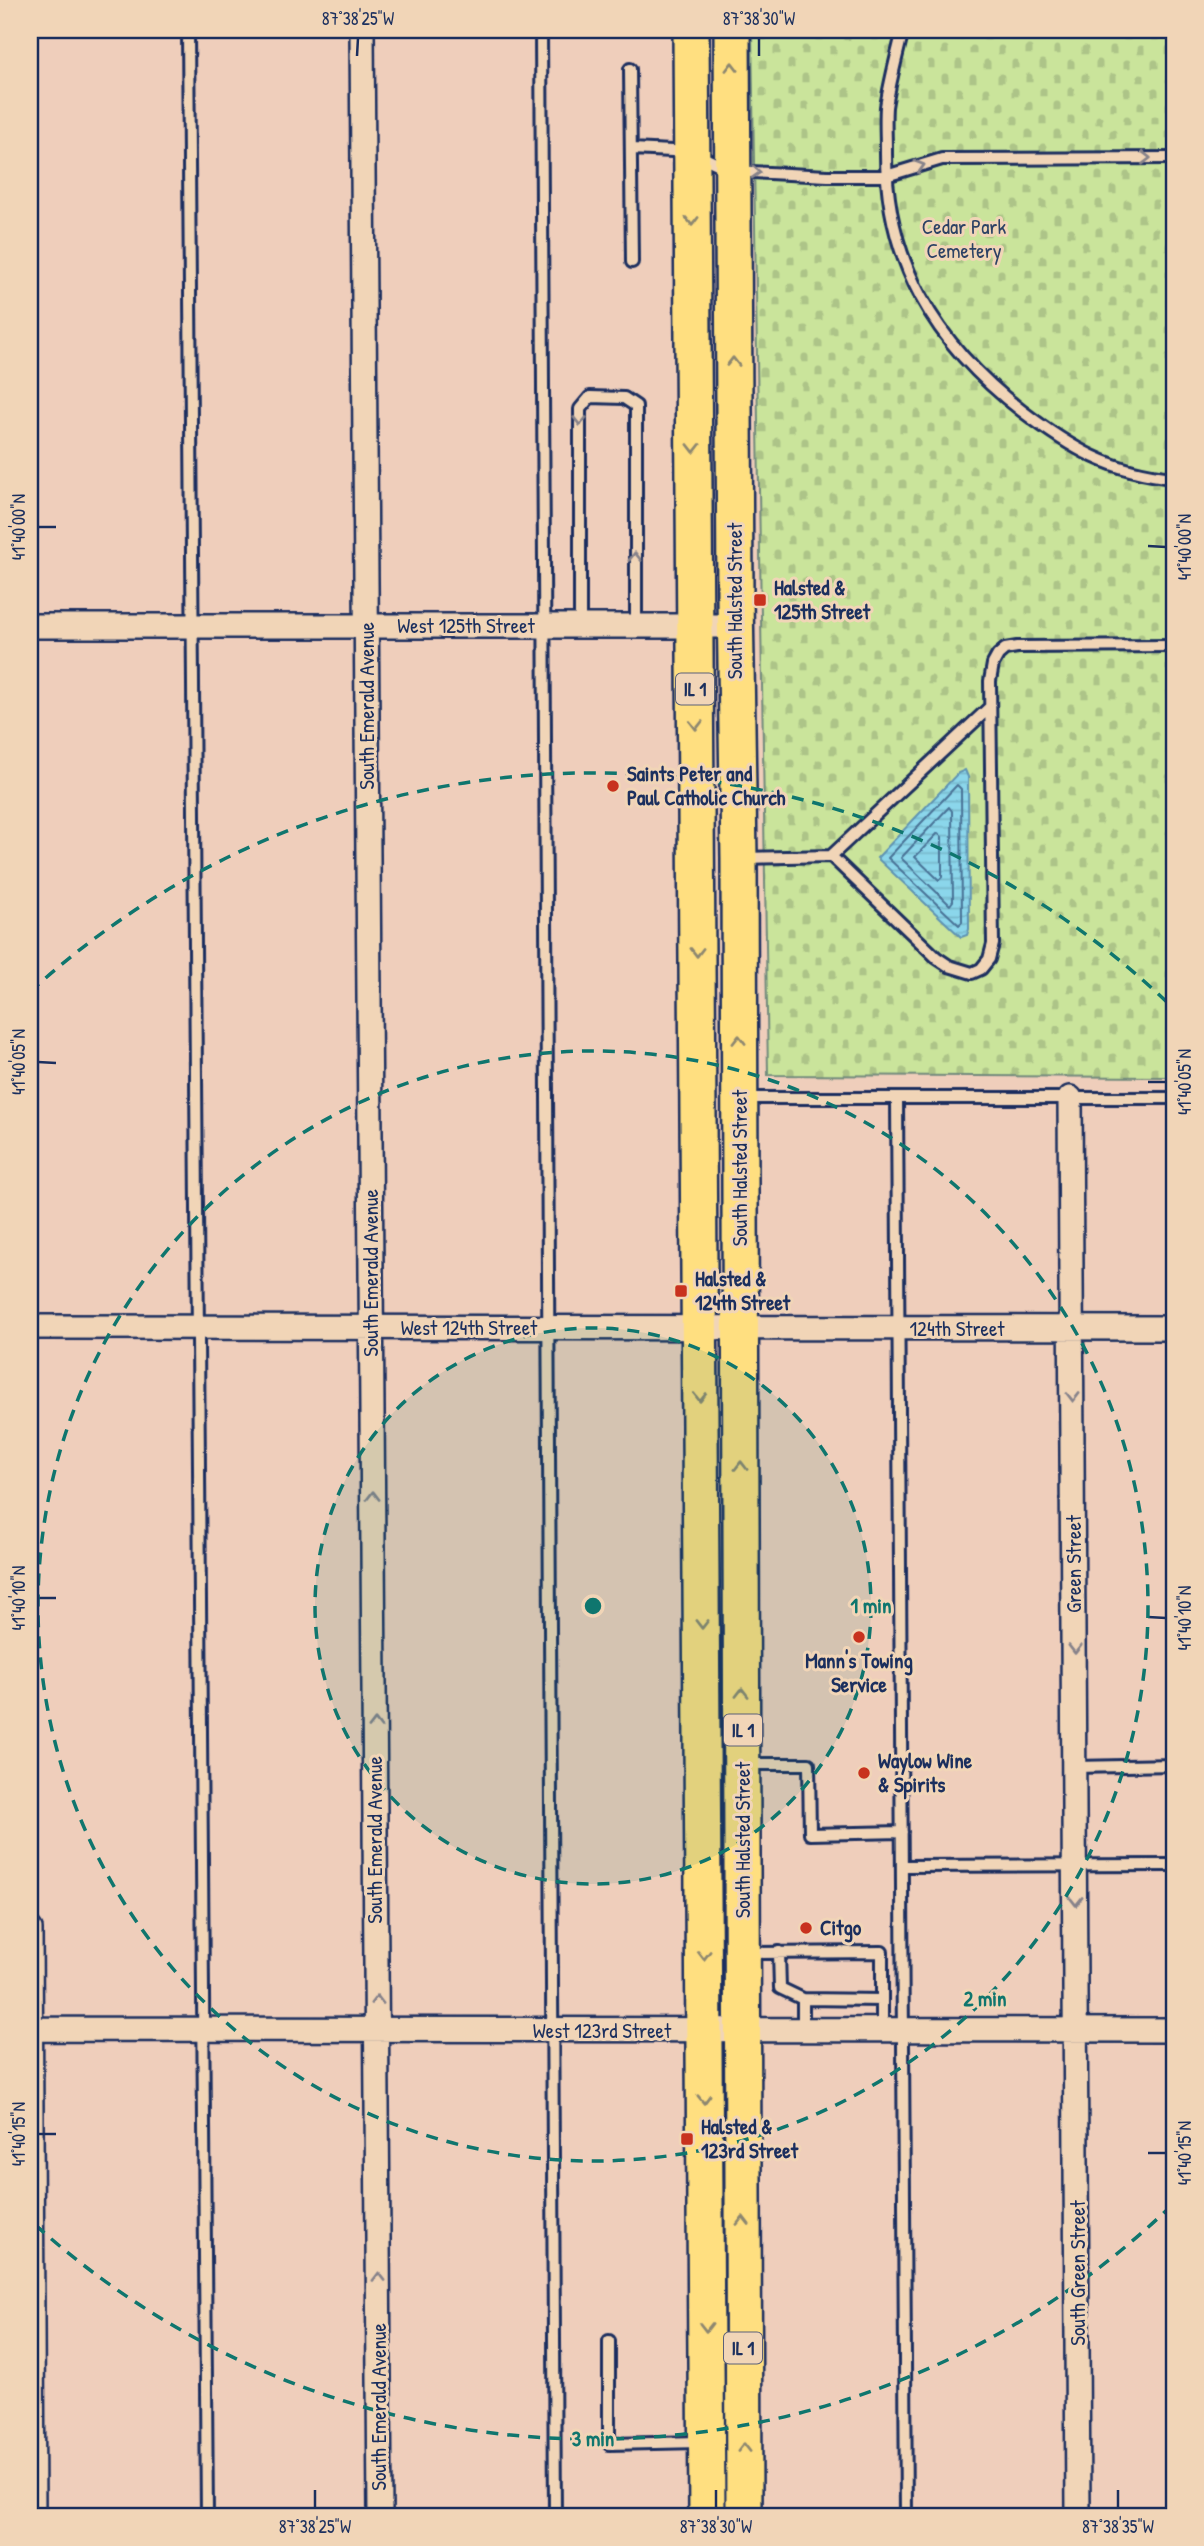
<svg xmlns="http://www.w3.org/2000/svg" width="1204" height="2546" font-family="'Patrick Hand',sans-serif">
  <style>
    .cemetery { fill: url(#cemetery-stones); stroke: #728a7c; stroke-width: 2 }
    .water { fill: url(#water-rules); stroke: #5e93b3; stroke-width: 2 }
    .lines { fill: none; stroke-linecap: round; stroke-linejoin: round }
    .shore { stroke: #487296; stroke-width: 2 }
    .lane-casing { stroke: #1b2f5e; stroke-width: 16 }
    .street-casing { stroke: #1b2f5e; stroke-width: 28 }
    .primary-casing { stroke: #1b2f5e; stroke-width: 40 }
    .lane { stroke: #f1d5b7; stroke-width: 10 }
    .street { stroke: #f1d5b7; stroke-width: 23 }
    .primary { stroke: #ffdf80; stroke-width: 35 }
    .oneway { stroke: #8d876f }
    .oneway2 { stroke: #86828a }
    .ticks { fill: none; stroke: #1b2f5e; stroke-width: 2.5 }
    .ring { fill: none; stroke: #0f766e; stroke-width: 3.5; stroke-dasharray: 12 9 }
    .poi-dot { fill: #c8321e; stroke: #f1d5b7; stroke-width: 2.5 }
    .labels { text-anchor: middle; stroke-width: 6; stroke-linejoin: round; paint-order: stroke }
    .shield { fill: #f1d5b7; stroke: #5b6179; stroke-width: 2 }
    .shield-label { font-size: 19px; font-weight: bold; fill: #1b2f5e }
    .park-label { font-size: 21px; fill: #2c4164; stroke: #f1d5b7 }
    .poi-label { font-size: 21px; font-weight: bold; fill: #1b2f5e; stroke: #f1d5b7; text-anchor: start }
    .street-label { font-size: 21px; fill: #1b2f5e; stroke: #f1d5b7 }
    .centre { fill: #0f766e; stroke: #f1d5b7; stroke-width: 3.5 }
    .ring-label { font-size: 21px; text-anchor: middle; font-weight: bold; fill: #0f766e; stroke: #f1d5b7; stroke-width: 6; stroke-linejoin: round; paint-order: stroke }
    .neatline { fill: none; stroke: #1b2f5e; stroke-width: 2.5 }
    .ticks-label { font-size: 18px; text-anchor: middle; fill: #1b2f5e }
  </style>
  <defs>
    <pattern id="cemetery-stones" width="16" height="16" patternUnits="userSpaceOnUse" patternTransform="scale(1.75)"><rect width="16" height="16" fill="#cae49b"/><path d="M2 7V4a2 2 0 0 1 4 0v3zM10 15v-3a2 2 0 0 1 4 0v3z" fill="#adc488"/></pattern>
    <pattern id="water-rules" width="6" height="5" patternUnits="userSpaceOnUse" patternTransform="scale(1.75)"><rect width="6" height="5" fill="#8bd6eb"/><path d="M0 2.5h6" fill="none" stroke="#77b8cc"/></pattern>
  </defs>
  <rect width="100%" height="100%" fill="#efcebb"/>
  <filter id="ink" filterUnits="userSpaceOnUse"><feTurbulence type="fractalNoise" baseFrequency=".0143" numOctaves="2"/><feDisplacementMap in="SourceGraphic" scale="14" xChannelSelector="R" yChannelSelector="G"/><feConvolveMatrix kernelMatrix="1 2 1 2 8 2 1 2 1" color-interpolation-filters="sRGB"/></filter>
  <g filter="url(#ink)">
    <!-- cemetery -->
    <path class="cemetery" d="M752 30H1174V1077L768 1075Z"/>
    <!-- water -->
    <path class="water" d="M965 770 968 777 969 929 967 935 961 937 877 858 958 773Z"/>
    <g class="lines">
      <!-- shore -->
      <path class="shore" d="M957 785 961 789 962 922 959 925 888 858Z
        M949 807 952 811 953 901 950 905 901 858Z
        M938 833 942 837V877L939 880 915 857Z"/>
      <!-- lane casing -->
      <g class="lane-casing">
        <path id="lane" d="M188 30 207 2516
          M541 30 555 2516
          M903 30C897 55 890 81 886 107 885 121 886 136 886 150 885 261 935 344 1022 411 1072 449 1111 472 1174 478
          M630 69 632 262
          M632 149 692 152 732 171 828 176H886L942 159 1174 158
          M580 626V409L590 397 624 398 636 406V626
          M831 856 937 958 949 966 972 973 981 969 989 959 993 944 990 681 993 664 998 655 1005 649 1017 647 1174 646
          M745 858 831 856 990 707
          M746 1098H1174
          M897 1098 906 2516
          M746 1764H809L810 1834 902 1832
          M1075 1767 1174 1765
          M903 1866 1174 1865
          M779 1952 780 1988 803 1999 882 2000
          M745 1953 882 1952V2030
          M803 2031V1999
          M609 2341V2444L700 2442"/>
      </g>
      <!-- street casing -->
      <g class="street-casing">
        <path id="street" d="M362 30 380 2516
          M30 626H735
          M1070 1098 1078 2516
          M30 1327 1174 1328
          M30 1929 33 2516
          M30 2029 1174 2030"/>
      </g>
      <!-- primary casing -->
      <g class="primary-casing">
        <path id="primary" d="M691 30 707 2516
          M732 30 735 597 739 858 744 2516"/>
      </g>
      <!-- lane -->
      <use href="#lane" class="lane"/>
      <!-- street -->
      <use href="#street" class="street"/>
      <!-- primary -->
      <use href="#primary" class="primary"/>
    </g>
    <!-- one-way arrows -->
    <defs><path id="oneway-chevron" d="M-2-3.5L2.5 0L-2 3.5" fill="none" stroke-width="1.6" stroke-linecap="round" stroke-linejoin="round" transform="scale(1.75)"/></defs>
    <g class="oneway">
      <use href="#oneway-chevron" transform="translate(732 67) rotate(-90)"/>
      <use href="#oneway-chevron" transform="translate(692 221) rotate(90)"/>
      <use href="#oneway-chevron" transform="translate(733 362) rotate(-90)"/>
      <use href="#oneway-chevron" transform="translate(694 448) rotate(90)"/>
      <use href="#oneway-chevron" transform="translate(696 725) rotate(90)"/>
      <use href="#oneway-chevron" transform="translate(697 952) rotate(90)"/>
      <use href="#oneway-chevron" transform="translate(739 1040) rotate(-90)"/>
      <use href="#oneway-chevron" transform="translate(700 1397) rotate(90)"/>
      <use href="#oneway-chevron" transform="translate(741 1466) rotate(-90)"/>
      <use href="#oneway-chevron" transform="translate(702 1624) rotate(90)"/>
      <use href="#oneway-chevron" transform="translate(742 1693) rotate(-90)"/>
      <use href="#oneway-chevron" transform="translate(704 1955) rotate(90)"/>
      <use href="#oneway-chevron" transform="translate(704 2099) rotate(89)"/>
      <use href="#oneway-chevron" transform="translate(743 2221) rotate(-90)"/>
      <use href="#oneway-chevron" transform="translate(706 2327) rotate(90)"/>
      <use href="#oneway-chevron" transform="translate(744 2448) rotate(-90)"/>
    </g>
    <g class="oneway2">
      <use href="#oneway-chevron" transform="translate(1146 158)"/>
      <use href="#oneway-chevron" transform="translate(920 166) rotate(-17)"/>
      <use href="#oneway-chevron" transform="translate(756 172) rotate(3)"/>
      <use href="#oneway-chevron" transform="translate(580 421) rotate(90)"/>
      <use href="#oneway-chevron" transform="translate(635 557) rotate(-90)"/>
      <use href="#oneway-chevron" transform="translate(1073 1397) rotate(90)"/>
      <use href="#oneway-chevron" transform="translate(373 1496) rotate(-90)"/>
      <use href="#oneway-chevron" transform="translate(1075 1649) rotate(90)"/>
      <use href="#oneway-chevron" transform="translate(375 1724) rotate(-90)"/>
      <use href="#oneway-chevron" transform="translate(1076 1901) rotate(90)"/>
      <use href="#oneway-chevron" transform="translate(377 2000) rotate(-90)"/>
      <use href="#oneway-chevron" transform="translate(379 2277) rotate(-90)"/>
    </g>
  </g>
  <!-- ticks -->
  <path class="ticks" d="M357 56 358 38M759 56V38M38 527H56M1148 546 1166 547M38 1062 56 1063M1148 1082H1166M38 1598H56M1148 1617 1166 1618M38 2134H56M1148 2153H1166M315 2508V2490M716 2508V2490M1118 2508V2490"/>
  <!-- distance rings -->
  <circle cx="593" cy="1606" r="278" fill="#0f766e" fill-opacity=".12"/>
  <g class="ring">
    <circle cx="593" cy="1606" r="278"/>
    <circle cx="593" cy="1606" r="555"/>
    <path d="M1172 2205A833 833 0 0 1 30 2220M30 992A833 833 0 0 1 1172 1007"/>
  </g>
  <!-- markers -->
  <g class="poi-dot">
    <rect x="753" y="593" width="14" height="14" rx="3.5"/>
    <circle cx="613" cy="786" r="7"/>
    <rect x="674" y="1284" width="14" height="14" rx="3.5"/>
    <circle cx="859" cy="1637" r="7"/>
    <circle cx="864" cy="1773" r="7"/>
    <circle cx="806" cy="1928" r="7"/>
    <rect x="680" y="2132" width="14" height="14" rx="3.5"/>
  </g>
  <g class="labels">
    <!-- shield labels -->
    <g class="shield">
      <rect x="676" y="673.5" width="38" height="31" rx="5"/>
      <rect x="724" y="1714.5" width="38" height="31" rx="5"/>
      <rect x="724" y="2332.5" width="38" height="31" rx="5"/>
    </g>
    <g class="shield-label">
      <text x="695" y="696">IL 1</text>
      <text x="743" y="1737">IL 1</text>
      <text x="743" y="2355">IL 1</text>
    </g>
    <!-- park labels -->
    <g class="park-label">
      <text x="964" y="234">Cedar Park<tspan x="964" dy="24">Cemetery</tspan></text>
    </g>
    <!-- poi labels -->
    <g class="poi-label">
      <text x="774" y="595">Halsted &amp;<tspan x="774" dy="24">125th Street</tspan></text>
      <text x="627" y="781">Saints Peter and<tspan x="627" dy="24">Paul Catholic Church</tspan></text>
      <text x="695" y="1286">Halsted &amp;<tspan x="695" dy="24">124th Street</tspan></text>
      <text x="859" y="1668" text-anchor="middle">Mann's Towing<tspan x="859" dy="24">Service</tspan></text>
      <text x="878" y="1768">Waylow Wine<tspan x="878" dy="24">&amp; Spirits</tspan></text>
      <text x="820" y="1935">Citgo</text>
      <text x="701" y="2134">Halsted &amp;<tspan x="701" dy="24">123rd Street</tspan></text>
    </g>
    <!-- street labels -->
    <g class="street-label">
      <text transform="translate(735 601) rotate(-90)" y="7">South Halsted Street</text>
      <text x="466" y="633">West 125th Street</text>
      <text transform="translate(367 706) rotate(-90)" y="7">South Emerald Avenue</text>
      <text transform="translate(740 1168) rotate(-90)" y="7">South Halsted Street</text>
      <text transform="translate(371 1273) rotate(-90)" y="7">South Emerald Avenue</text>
      <text x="469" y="1335">West 124th Street</text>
      <text x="957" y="1336">124th Street</text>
      <text transform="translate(1074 1564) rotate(-90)" y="7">Green Street</text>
      <text transform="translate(375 1840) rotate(-90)" y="7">South Emerald Avenue</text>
      <text transform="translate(743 1840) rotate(-90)" y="7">South Halsted Street</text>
      <text x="602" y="2038">West 123rd Street</text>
      <text transform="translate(1078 2273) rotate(-90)" y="7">South Green Street</text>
      <text transform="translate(379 2407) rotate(-90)" y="7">South Emerald Avenue</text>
    </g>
  </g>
  <circle cx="593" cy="1606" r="10" class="centre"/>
  <g class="ring-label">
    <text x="871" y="1613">1 min</text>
    <text x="985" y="2006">2 min</text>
    <text x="593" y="2446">3 min</text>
  </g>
  <!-- margin -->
  <rect width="1204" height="2546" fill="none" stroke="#f1d5b7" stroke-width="77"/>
  <rect x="38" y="38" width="1128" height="2470" class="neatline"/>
  <g class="ticks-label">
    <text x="358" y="25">87°38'25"W</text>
    <text x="759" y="25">87°38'30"W</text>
    <text transform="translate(19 527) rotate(-90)" y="6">41°40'00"N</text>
    <text transform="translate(1185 547) rotate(-90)" y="6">41°40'00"N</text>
    <text transform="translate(19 1062) rotate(-90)" y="6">41°40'05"N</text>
    <text transform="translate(1185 1082) rotate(-90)" y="6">41°40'05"N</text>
    <text transform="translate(19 1598) rotate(-90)" y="6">41°40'10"N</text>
    <text transform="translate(1185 1618) rotate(-90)" y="6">41°40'10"N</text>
    <text transform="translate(19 2134) rotate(-90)" y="6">41°40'15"N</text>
    <text transform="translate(1185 2153) rotate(-90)" y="6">41°40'15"N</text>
    <text x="315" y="2533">87°38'25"W</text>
    <text x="716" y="2533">87°38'30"W</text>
    <text x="1118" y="2533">87°38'35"W</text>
  </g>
</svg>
